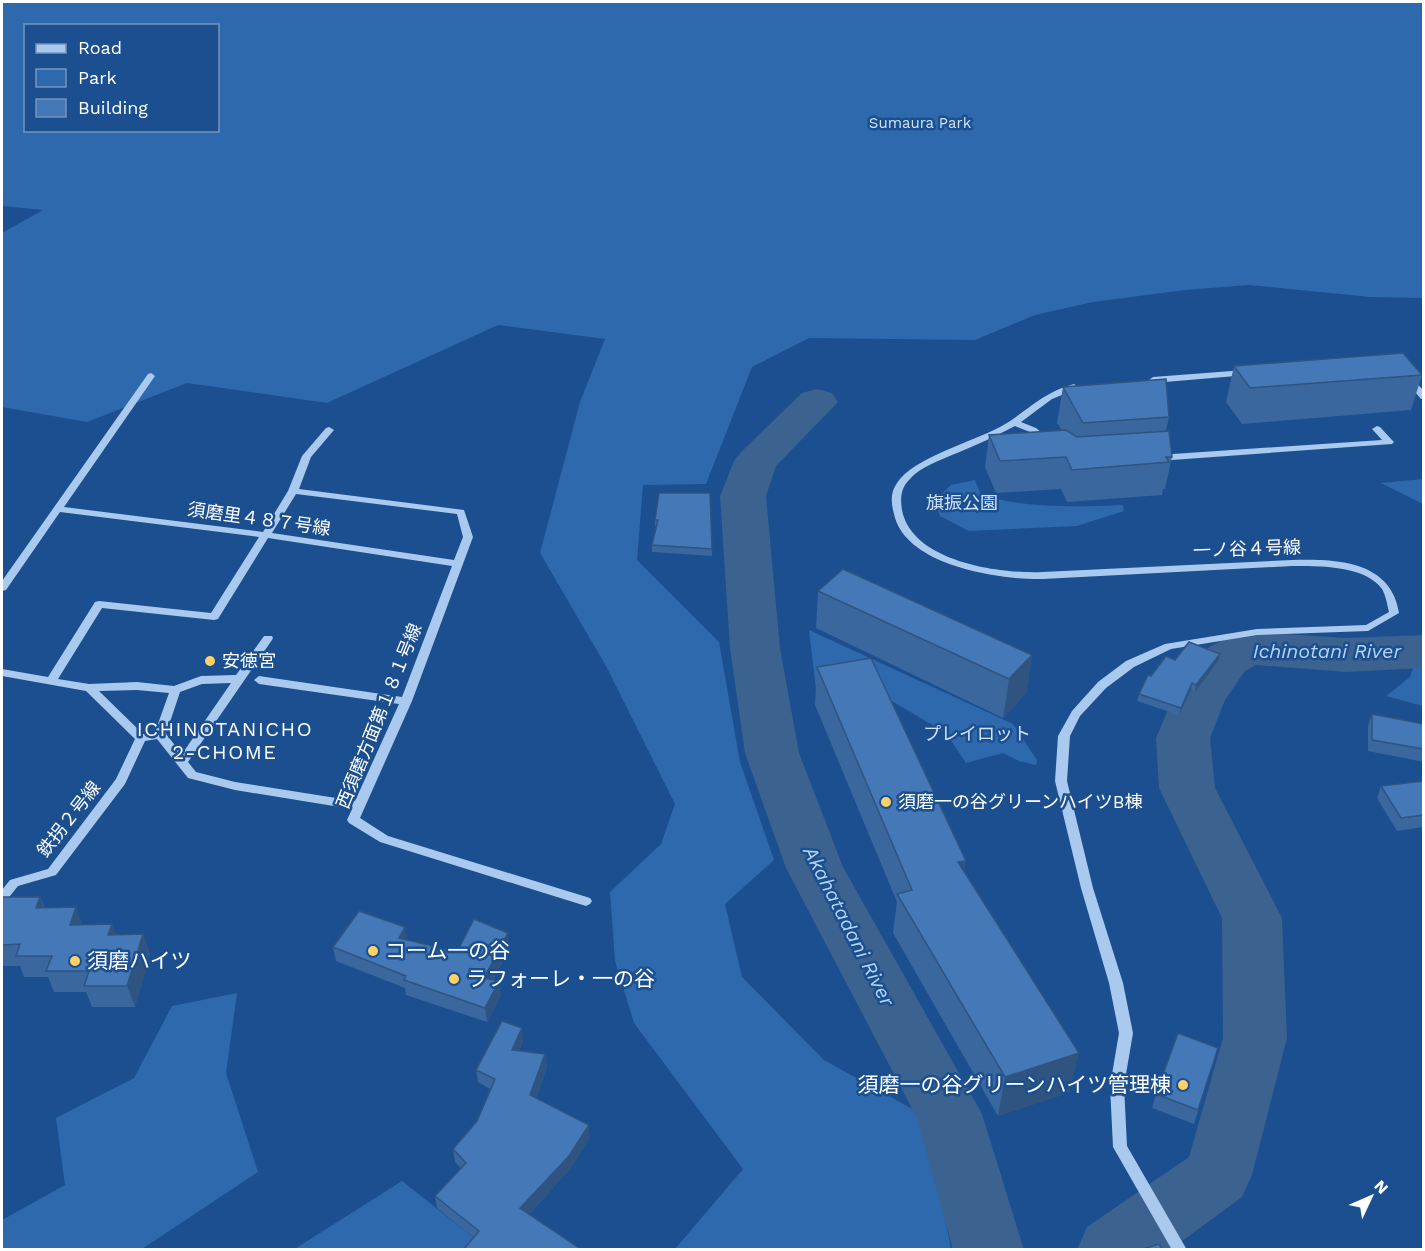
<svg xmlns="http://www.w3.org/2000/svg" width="1425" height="1251" font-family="'Work Sans','Noto Sans JP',sans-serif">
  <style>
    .green { fill: #2e69ad; fill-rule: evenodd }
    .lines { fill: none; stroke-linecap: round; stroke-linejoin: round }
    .river { fill: #3c6290; fill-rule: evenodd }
    .minor { fill: #a9c9ee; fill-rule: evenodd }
    .wall { fill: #3a679d }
    .shaded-wall { fill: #305480 }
    .building { fill: #4478b7; stroke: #305480; stroke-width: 1.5 }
    .poi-dot { fill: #ffd166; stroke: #1b4f8f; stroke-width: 2 }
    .labels { text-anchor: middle; stroke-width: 5; stroke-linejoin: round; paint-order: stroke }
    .far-park-label { font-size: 15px; fill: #cfe3fa; stroke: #1b4f8f }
    .park-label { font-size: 18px; fill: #cfe3fa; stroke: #1b4f8f }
    .street-label { font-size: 18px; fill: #fff; stroke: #1b4f8f }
    .poi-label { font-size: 18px; fill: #fff; stroke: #1b4f8f; text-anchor: start }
    .water-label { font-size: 20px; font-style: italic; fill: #b5d3f5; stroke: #1b4f8f }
    .neighbourhood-label { font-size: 20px; letter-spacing: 1.5px; fill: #fff; stroke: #1b4f8f }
    .near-poi-label { font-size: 21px; fill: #fff; stroke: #1b4f8f; text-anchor: start }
  </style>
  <rect width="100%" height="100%" fill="#1b4f8f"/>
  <!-- green -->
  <path class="green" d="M2 2H1423V298L1370 297 1249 285 1185 290 1093 302 1035 315 975 340 809 338 752 367 706 484 643 485 637 560 719 642 740 762 774 860 725 904 742 977 824 1060 925 1116 951 1249H675L743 1169 634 1023 615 961 610 892 661 844 675 804 606 666 540 553 580 402 605 339 498 325 327 403 187 383 87 422 2 407V233L43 210 2 206ZM26 26H218V130H26Z
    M1423 479V504L1381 483Z
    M975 480 980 493C1015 509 1084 507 1123 505L1124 511 1077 526 969 531 940 516 934 501 951 485Z
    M809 630 1013 724 1037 760 1036 765 1019 761 1003 753 966 763 946 733 868 687 816 690Z
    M1423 641V706L1386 696 1410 677Z
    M237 993 226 1073 258 1172 142 1249H2V1220L65 1185 56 1118 134 1078 172 1006Z
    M402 1181 488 1249 293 1250Z"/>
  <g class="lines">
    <!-- river -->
    <path class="river" d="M817 389 832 393 838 402 776 466 766 496 780 648 799 753 843 867 982 1114 1024 1250H953L917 1118 786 868 745 753 730 648 720 496 734 461 741 452 802 393Z
      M1249 632 1346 638 1424 635V668L1346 672 1256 665 1245 671 1225 700 1210 738 1215 788 1282 918 1287 1038 1252 1175 1242 1197 1170 1250H1077L1087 1227 1189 1157 1223 1038 1222 918 1159 788 1156 738 1174 696 1209 647 1231 636Z"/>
    <!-- minor -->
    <path class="minor" d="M1245 370 1249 373 1248 375 1153 383 1149 380 1153 377Z
      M151 373 155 376 64 507 263 532 288 491 302 456 326 428 329 427 334 430 311 457 299 489 464 510 473 537 412 701 360 818 388 836 590 898 592 901 590 904 586 906 380 842 349 823 347 820 352 809 235 790 188 778 157 739 145 741 125 784 56 875 18 886 6 901 2 903V890L10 880 48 869 116 779 135 739 86 691 2 676V669L48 677 95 602 99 601 211 613 259 537 60 512 6 590 2 591V581L148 374ZM296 494 457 514 463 537 454 560 272 533ZM268 538 452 566 402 697 259 676 254 680 259 684 399 704 355 801 235 782 196 772 188 762 272 640 273 638 272 636H264L236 675 201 676 174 686 137 682 89 684 58 679 102 608 214 620 218 619ZM231 683 182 754 166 734 180 692 202 684ZM137 690 169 693 155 732 143 734 99 691Z
      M1408 376 1411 377 1424 391V400L1421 399 1404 379Z
      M1074 384 1078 387 1077 389 1052 399 1021 422 1036 428 1047 437 1049 439 1047 441H1041L1030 432 1015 426C996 436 977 445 957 453 941 460 921 466 909 480 901 488 900 498 902 510 912 562 1000 574 1043 572L1292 560C1335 559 1391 560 1399 613L1368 631 1257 635 1171 649 1134 667 1106 688 1080 716 1070 736 1067 781 1093 888 1123 983 1133 1033 1124 1086 1127 1146 1187 1250H1172L1113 1147 1110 1086 1119 1033 1109 983 1081 888 1055 781 1058 736 1072 711 1098 682 1126 661 1165 644 1257 629 1366 625 1389 612C1387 604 1386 596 1382 589 1365 565 1317 566 1292 566L1043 579C1000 580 905 566 894 514 891 503 890 493 897 483 913 458 972 442 1000 427 1027 412 1041 393 1074 384Z
      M1377 426 1380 427 1392 440 1394 442 1392 444 1158 461 1153 458 1158 455 1382 440 1372 429Z"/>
  </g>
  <!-- wall -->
  <path class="wall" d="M1234 366 1422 375 1411 410 1242 424 1226 402Z
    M1063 387 1169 417 1166 431 1172 457 1165 489H1163L1162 495 1067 502 1061 489 996 493 985 467 989 435 1062 430 1057 423Z
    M710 493 712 556 652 552V545L656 526H655V520Z
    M818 591 1032 655 1026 693 1003 718 816 628Z
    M1220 654 1218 661 1195 692 1191 690 1179 715 1137 701 1139 694 1151 676 1175 660Z
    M817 667 964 873 1070 1092 998 1116 893 933 897 902 815 705Z
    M1372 714 1424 724V762L1368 751V726Z
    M1424 781V827L1397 831 1377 798 1381 786Z
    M2 897H40L45 908 76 907 82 925 112 924 115 935 143 934 150 955 135 1007H92L86 992H54L48 977H24L20 966H2Z
    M408 940 457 952 510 947 493 980 501 995 487 1022 406 995 405 988 336 961 333 947Z
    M523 1041 519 1051 545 1054 547 1067 536 1098 590 1137 570 1169 529 1214 473 1237 437 1208 435 1196 461 1168 455 1162 453 1149 477 1121 490 1089 478 1082 476 1070Z
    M1218 1048 1194 1124 1152 1108 1156 1094Z"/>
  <!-- shaded-wall -->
  <path class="shaded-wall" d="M1220 654 1218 661 1195 692 1196 685Z
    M1032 655 1026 693 1003 718 1009 679Z
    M1192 683 1191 690 1179 715 1181 708Z
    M966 861 960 900 958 862Z
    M40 897 48 918 36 908Z
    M76 907 84 929 70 925Z
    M112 924 119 945 108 935Z
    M405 927 408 942 399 938Z
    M508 933 510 947 486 992 484 978Z
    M143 934 150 955 135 1007 127 986Z
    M499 981 501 995 487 1022 485 1008Z
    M522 1028 523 1041 514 1063 512 1050Z
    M1079 1053 1070 1092 998 1116 1005 1077Z
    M545 1054 547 1067 532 1108 530 1095Z
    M589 1125 590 1137 570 1169 522 1221 520 1208Z"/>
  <!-- building -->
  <path class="building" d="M1403 353 1422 375 1250 388 1234 366Z
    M1166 379 1169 417 1083 423 1063 387Z
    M1066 430 1077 437 1169 431 1172 457H1166L1169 462 1072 470 1066 457 1000 461 989 435Z
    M659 493H710L712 549 652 545 658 520H655Z
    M843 569 1032 655 1009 679 818 591Z
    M1189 642 1220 654 1196 685 1192 683 1181 708 1139 694 1148 675 1151 676 1166 656 1175 660Z
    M871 658 966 861 958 862 1079 1053 1005 1077 897 894 912 890 817 667Z
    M1372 714 1424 724V749L1372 740Z
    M1424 781V815L1401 818 1381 786Z
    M2 897H40L36 908 76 907 70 925 112 924 108 935 143 934 127 986H84L89 971H46L52 956H16L20 944 2 945Z
    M359 911 405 927 399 938 457 952 474 919 508 933 484 978 499 981 485 1008 404 980 406 976 333 947Z
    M502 1021 522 1028 512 1050 545 1054 530 1095 589 1125 569 1156 520 1208 582 1250H463L479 1231 435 1196 466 1163 453 1149 477 1121 495 1079 476 1070Z
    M1178 1033 1218 1048 1198 1110 1156 1094Z
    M1159 1244 1162 1250H1140Z"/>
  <!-- markers -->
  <g class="poi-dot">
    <circle cx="210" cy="661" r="6"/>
    <circle cx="886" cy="802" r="6"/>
    <circle cx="373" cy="951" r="6"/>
    <circle cx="75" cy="961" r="6"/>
    <circle cx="454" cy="979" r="6"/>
    <circle cx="1183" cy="1085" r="6"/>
  </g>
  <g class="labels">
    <!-- far-park labels -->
    <g class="far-park-label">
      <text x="920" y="128">Sumaura Park</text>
    </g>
    <!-- park labels -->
    <g class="park-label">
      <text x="962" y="509">旗振公園</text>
      <text x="977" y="740">プレイロット</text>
    </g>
    <!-- street labels -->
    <g class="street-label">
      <text transform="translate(259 519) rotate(8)" y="6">須磨里４８７号線</text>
      <text transform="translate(1247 549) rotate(-2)" y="6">一ノ谷４号線</text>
      <text transform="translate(379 716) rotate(-68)" y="6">西須磨方面第１８１号線</text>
      <text transform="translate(69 819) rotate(-52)" y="6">鉄拐２号線</text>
    </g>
    <!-- poi labels -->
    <g class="poi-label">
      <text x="222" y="667">安徳宮</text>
      <text x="898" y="808">須磨一の谷グリーンハイツB棟</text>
    </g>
    <!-- water labels -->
    <g class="water-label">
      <text x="1327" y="658">Ichinotani River</text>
      <text transform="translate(849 926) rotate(63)" y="7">Akahatadani River</text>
    </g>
    <!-- neighbourhood labels -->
    <g class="neighbourhood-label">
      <text x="225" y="736">ICHINOTANICHO<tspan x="225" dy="23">2-CHOME</tspan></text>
    </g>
    <!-- near-poi labels -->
    <g class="near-poi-label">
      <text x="385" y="958">コーム一の谷</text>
      <text x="87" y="968">須磨ハイツ</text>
      <text x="466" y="986">ラフォーレ・一の谷</text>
      <text x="1171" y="1092" text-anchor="end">須磨一の谷グリーンハイツ管理棟</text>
    </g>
  </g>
  <!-- border -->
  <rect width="1425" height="1251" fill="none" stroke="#ffffff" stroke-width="6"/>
  <!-- legend -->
  <rect x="24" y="24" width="195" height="108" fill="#1b4f8f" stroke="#7695bc" stroke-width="1.5"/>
  <rect x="36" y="44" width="30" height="9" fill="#a9c9ee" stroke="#7695bc" stroke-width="1.5"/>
  <text x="78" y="54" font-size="18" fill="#ffffff">Road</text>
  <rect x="36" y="69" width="30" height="18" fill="#2e69ad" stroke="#7695bc" stroke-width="1.5"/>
  <text x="78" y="84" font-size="18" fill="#ffffff">Park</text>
  <rect x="36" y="99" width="30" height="18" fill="#4478b7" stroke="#7695bc" stroke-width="1.5"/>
  <text x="78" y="114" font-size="18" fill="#ffffff">Building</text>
  <!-- north arrow -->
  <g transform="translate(1371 1197) rotate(46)" stroke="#1b4f8f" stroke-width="4.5" paint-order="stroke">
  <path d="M0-4.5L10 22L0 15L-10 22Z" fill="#ffffff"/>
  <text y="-9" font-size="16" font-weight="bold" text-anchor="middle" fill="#ffffff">N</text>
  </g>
</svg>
